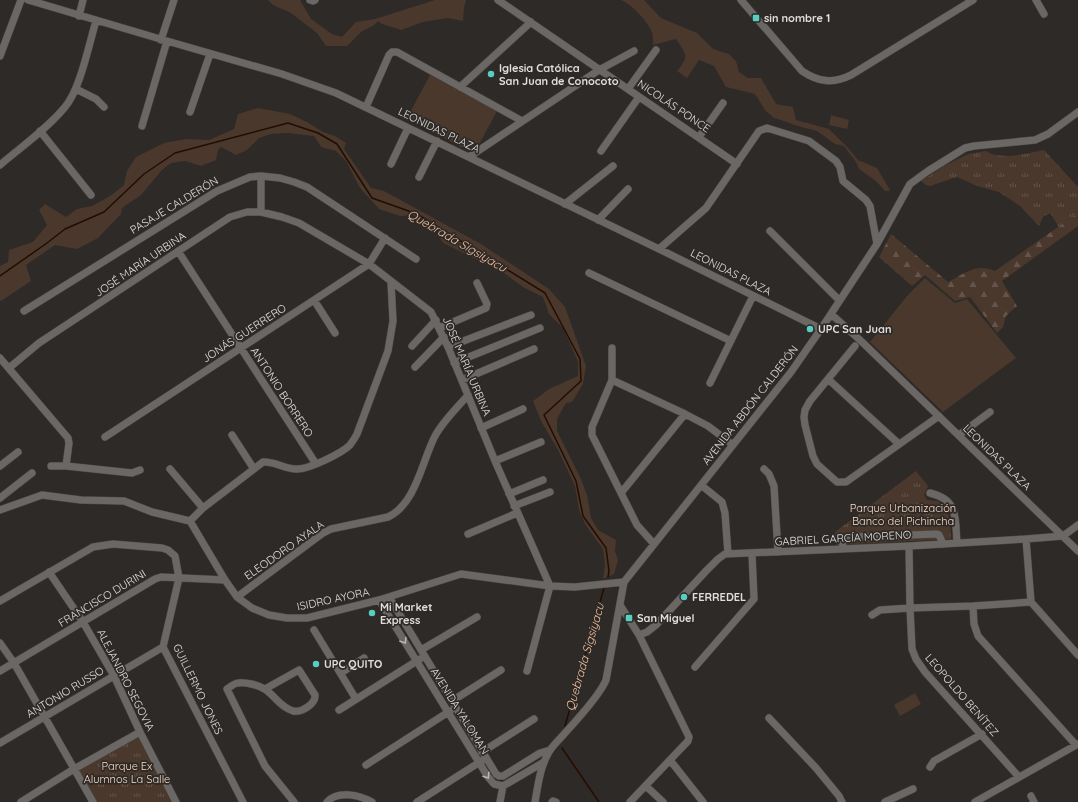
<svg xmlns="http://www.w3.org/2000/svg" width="1078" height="802" font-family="Quicksand,sans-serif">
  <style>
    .green { fill: #4a382d }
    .forest { fill: url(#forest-firs) }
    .park { fill: url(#park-tufts) }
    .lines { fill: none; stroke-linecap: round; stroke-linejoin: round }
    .stream { stroke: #230d00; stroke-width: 1.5 }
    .minor-casing { stroke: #4b4745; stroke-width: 8 }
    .minor { stroke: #6b6764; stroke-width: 7 }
    .oneway { stroke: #b7b4b2 }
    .poi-dot { fill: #58cec0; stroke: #2d2a27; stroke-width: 1.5 }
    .labels { text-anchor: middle; stroke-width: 3.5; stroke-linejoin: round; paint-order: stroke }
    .poi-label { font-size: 11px; font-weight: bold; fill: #e0dddc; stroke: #2d2a27; text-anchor: start }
    .street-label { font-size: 11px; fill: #e0dddc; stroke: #2d2a27 }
    .park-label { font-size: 11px; fill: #fbdbc6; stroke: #2d2a27 }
    .water-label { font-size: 12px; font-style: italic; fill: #f5c19e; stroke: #2d2a27 }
  </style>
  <defs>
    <pattern id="forest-firs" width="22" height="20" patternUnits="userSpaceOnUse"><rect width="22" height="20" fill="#4a382d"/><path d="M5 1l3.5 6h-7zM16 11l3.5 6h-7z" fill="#64544b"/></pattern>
    <pattern id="park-tufts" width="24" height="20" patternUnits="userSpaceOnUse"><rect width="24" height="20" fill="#4a382d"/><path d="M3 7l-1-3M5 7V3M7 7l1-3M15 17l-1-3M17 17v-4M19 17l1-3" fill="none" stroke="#64544b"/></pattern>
  </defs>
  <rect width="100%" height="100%" fill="#2d2a27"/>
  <!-- green -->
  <path class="green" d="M268 0H300L311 19 332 34 342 37 356 22 375 19 435 0H466L464 8 463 21 448 18 423 22 401 30 382 24 378 21 373 26 362 31 347 46H326L317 33 291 13 273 5Z
    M621 0H644L661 18 697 33 713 49 729 54 736 61 739 72 748 78H761L776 104 793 107 796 120 829 129 848 148 858 160 877 168 890 190 889 191H885L876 181 859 169 856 162 844 146 835 144 817 131 794 125 787 122 774 118 765 110 755 94 726 87 714 66 699 60 687 78 677 71C690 55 686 55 676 39L653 45C653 41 653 36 652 32 646 20 633 5 621 0Z
    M430 75 497 111 474 154 407 118Z
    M258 108 290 114 307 122 323 132 335 136 346 143 344 149 371 188 384 191 481 244 549 289 565 307 586 366 583 384 572 402 566 403 557 419V431L581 479 587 495 591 518 598 530 616 540 615 551 618 560 614 574 603 579 605 565 603 549 585 524 579 510 575 486 558 450 541 421 533 401 549 389 578 376V362L563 328 549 314 543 297 523 287 504 273 443 243 437 233 413 215 400 216 379 209 360 188 346 161 336 151 321 147 314 136 288 133 271 134 259 138 247 150 236 155 221 147 218 150 216 160 201 166 185 161 171 163 162 170 141 195 122 208 121 214 98 238 77 249 55 245 26 265 31 281 1 301 0 300V266L8 262 9 250 33 242 47 225 39 210 45 204 66 217 77 209 92 206 110 196 124 185 127 171 136 157 164 143 186 139 209 140 234 129 238 114Z
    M831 115 849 120 847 129 829 125Z
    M925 278 955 303 967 299 1016 358 943 412 870 342 907 296Z
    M915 693 921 704 900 716 894 705Z"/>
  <!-- forest -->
  <path class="forest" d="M1078 213V226L1002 281 1017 306 1006 316 1003 327 997 333 970 297 955 301 925 275 912 286 879 257 891 234 948 282C965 273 977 263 995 271Z"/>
  <!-- park -->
  <path class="park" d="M1044 150 1078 187V213L1059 227 1050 213 1043 217 1039 226 1020 206 999 192 977 186 957 177 930 186 926 185 921 181 946 165 968 154 986 151C1001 161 1027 153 1044 150Z
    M916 471 928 486 924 495 927 500 938 501C952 516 950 519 951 539L836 545 835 532Z
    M140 732 176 802H95L74 769Z"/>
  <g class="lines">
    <!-- stream -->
    <path class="stream" d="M0 276 47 243 65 229 104 212 144 174 175 153 288 123 318 133 337 144 372 198 417 214 545 293 580 359 581 381 544 415 576 481 583 516 606 548 609 571 608 577
      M565 726 604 588
      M562 748 599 802"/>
    <!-- minor casing -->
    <g class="minor-casing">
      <path id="minor" d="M28 0 167 41 282 74 336 93 659 249 821 329
        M310 0 313 1 315 0
        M498 0 737 164
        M741 0 802 71C818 82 833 84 851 75L973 0
        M1036 0 1044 14
        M79 16 83 0
        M161 40 174 0
        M0 56 21 0
        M460 87 531 22
        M76 89 96 99 104 107
        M628 89 656 50
        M366 107 389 55 392 52H397L522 121
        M190 112 210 54
        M142 126 167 41
        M40 131 91 195
        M699 137 723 103
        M601 151 639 97
        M469 157 599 70 634 51
        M391 164 408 128
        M0 165C21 147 47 129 65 107 80 90 89 44 96 21
        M419 177 437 141
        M565 204 613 166
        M261 212V176
        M598 220 628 189
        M770 231 839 300
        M659 249 706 208 759 131 767 128 809 141 836 161 840 167 843 181 866 200 870 206 877 244
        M178 251 316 464
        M589 273 731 341
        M314 300 335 333
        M24 311 217 191 250 177 261 176 280 178 294 182 307 187 416 259
        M831 314 860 340 1078 551
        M439 328 486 308 487 304 477 283
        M412 346 436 320
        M855 346 810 401 805 410 804 417 805 425 813 456 817 464 837 482H846L939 416
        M448 347 531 315
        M612 348V380L592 427V435L637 525 654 544
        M0 358 68 438 69 443 66 466
        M454 363 540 328
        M415 367 444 337
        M9 368 39 343 230 217 247 212H261L282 217 299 223 369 264 431 312 448 347 495 461 550 586 527 671
        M828 379 899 444
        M462 380 534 349
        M612 380 685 414 708 426 733 445
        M710 383 753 296
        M481 428 523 409
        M232 435 254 469
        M959 435 990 412
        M105 437 369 264 385 238
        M495 461 541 442
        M0 466 18 452
        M51 466H66L132 473 140 470
        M170 469 203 508
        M764 469 769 474 774 486 778 552
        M701 485 722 502 725 513 728 554
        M621 493 685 414
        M930 493C959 500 955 518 957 543
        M509 494 543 480
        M0 498 32 473
        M514 506 550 492
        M0 510 42 495 81 500 124 501 152 512 190 521 225 580 237 597 252 608 269 615 287 618H307L379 600 461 574 550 586 575 587 624 582
        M190 521 203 508 263 462C274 461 285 469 296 469 308 470 342 453 350 445 353 441 355 438 357 434L388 351 393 321 391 282
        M468 534 517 513
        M1026 539 1031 602 1078 655
        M909 546 910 608 912 649 916 659 925 672 1019 777
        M842 549 843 540 852 537 937 534 939 535 943 544
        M49 572 83 622 114 676 140 732 176 802
        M237 597 323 533 331 529 388 517C416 504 422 461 435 436 443 421 457 408 468 395
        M389 597 496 774 499 776H503L540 753 550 750
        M379 600 488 777 494 784 503 786 544 762
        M0 601 93 547 113 544 162 548 168 550 175 556 179 578 163 647 243 802
        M620 605 639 635 689 737 688 741 630 802
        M973 606 974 624 978 636 1076 745
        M872 615 880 610 910 608 973 606 1031 602
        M314 630 356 699
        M639 635 647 632 656 625 706 571 718 559 725 554 909 546 1026 539 1063 536 1078 525
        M0 643 14 663 93 802
        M421 650 477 617
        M695 667 754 599 752 554
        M0 671 155 579 161 577 225 580
        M341 673 364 658
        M265 689 299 670 315 695C316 704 301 713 293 711 280 707 275 696 266 690 259 685 246 682 238 683 235 683 231 686 227 689L265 766 294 802
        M452 701 501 670
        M339 710 420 659
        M769 718 816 768 839 796 842 802
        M0 743 163 647
        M482 752 534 719
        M670 760 703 802
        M366 765 450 711
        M930 767 934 761 982 734
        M646 786 663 802
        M1031 796 1034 802
        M21 802 74 769 140 732
        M327 802C338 790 360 795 372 802
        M417 802 483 760
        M500 802 503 786
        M535 802C538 785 540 767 549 752 553 745 560 739 565 733 576 721 600 695 606 680L624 582 791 372 821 329 877 244 910 184 928 171 965 148 974 146 1035 140 1048 134 1078 112
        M552 802 553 801 556 802
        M885 802 913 789
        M975 802 1078 744"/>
    </g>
    <!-- minor -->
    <use href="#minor" class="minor"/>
  </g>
  <!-- one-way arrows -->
  <defs><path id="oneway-chevron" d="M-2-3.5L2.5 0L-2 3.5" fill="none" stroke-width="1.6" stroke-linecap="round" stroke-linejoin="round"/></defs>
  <g class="oneway">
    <use href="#oneway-chevron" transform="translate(404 641) rotate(58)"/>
    <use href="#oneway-chevron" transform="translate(487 776) rotate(57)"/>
  </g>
  <!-- markers -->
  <g class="poi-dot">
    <rect x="752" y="14" width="8" height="8" rx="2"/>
    <circle cx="491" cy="74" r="4"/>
    <circle cx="810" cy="329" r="4"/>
    <circle cx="684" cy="597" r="4"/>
    <circle cx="372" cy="613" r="4"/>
    <rect x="625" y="614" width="8" height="8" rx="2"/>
    <circle cx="316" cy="664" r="4"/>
  </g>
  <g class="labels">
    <!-- poi labels -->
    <g class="poi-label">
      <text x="764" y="22">sin nombre 1</text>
      <text x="499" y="72">Iglesia Católica<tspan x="499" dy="13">San Juan de Conocoto</tspan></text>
      <text x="818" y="333">UPC San Juan</text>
      <text x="692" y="601">FERREDEL</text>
      <text x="380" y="611">Mi Market<tspan x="380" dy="13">Express</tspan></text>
      <text x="637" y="622">San Miguel</text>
      <text x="324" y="668">UPC QUITO</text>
    </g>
    <!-- street labels -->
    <g class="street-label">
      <text transform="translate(674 106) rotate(34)" y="4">NICOLÁS PONCE</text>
      <text transform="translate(439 130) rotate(26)" y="4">LEONIDAS PLAZA</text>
      <text transform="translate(174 205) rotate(-31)" y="4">PASAJE CALDERÓN</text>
      <text transform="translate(140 264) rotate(-34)" y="4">JOSÉ MARÍA URBINA</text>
      <text transform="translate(731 272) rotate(27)" y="4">LEONIDAS PLAZA</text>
      <text transform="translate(244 333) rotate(-33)" y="4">JONÁS GUERRERO</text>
      <text transform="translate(467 366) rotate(67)" y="4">JOSÉ MARÍA URBINA</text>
      <text transform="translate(282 392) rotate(57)" y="4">ANTONIO BORRERO</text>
      <text transform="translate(750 405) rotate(-52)" y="4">AVENIDA ABDÓN CALDERÓN</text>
      <text transform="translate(997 457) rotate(44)" y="4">LEONIDAS PLAZA</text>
      <text transform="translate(843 538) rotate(-3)" y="4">GABRIEL GARCÍA MORENO</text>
      <text transform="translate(284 550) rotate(-35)" y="4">ELEODORO AYALA</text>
      <text transform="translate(102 598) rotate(-31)" y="4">FRANCISCO DURINI</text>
      <text transform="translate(333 599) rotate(-12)" y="4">ISIDRO AYORA</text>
      <text transform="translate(126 680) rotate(63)" y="4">ALEJANDRO SEGOVIA</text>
      <text transform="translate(198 689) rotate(64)" y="4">GUILLERMO JONES</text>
      <text transform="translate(65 692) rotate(-31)" y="4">ANTONIO RUSSO</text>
      <text transform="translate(962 695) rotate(49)" y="4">LEOPOLDO BENÍTEZ</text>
      <text transform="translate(460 711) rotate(58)" y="4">AVENIDA YALOMAN</text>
    </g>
    <!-- park labels -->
    <g class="park-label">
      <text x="903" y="512">Parque Urbanización<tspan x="903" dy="13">Banco del Pichincha</tspan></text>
      <text x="127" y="770">Parque Ex<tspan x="127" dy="13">Alumnos La Salle</tspan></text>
    </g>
    <!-- water labels -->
    <g class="water-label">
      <text transform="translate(457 241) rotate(30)" y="4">Quebrada Sigsiyacu</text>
      <text transform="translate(585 657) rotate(-74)" y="4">Quebrada Sigsiyacu</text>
    </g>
  </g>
</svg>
